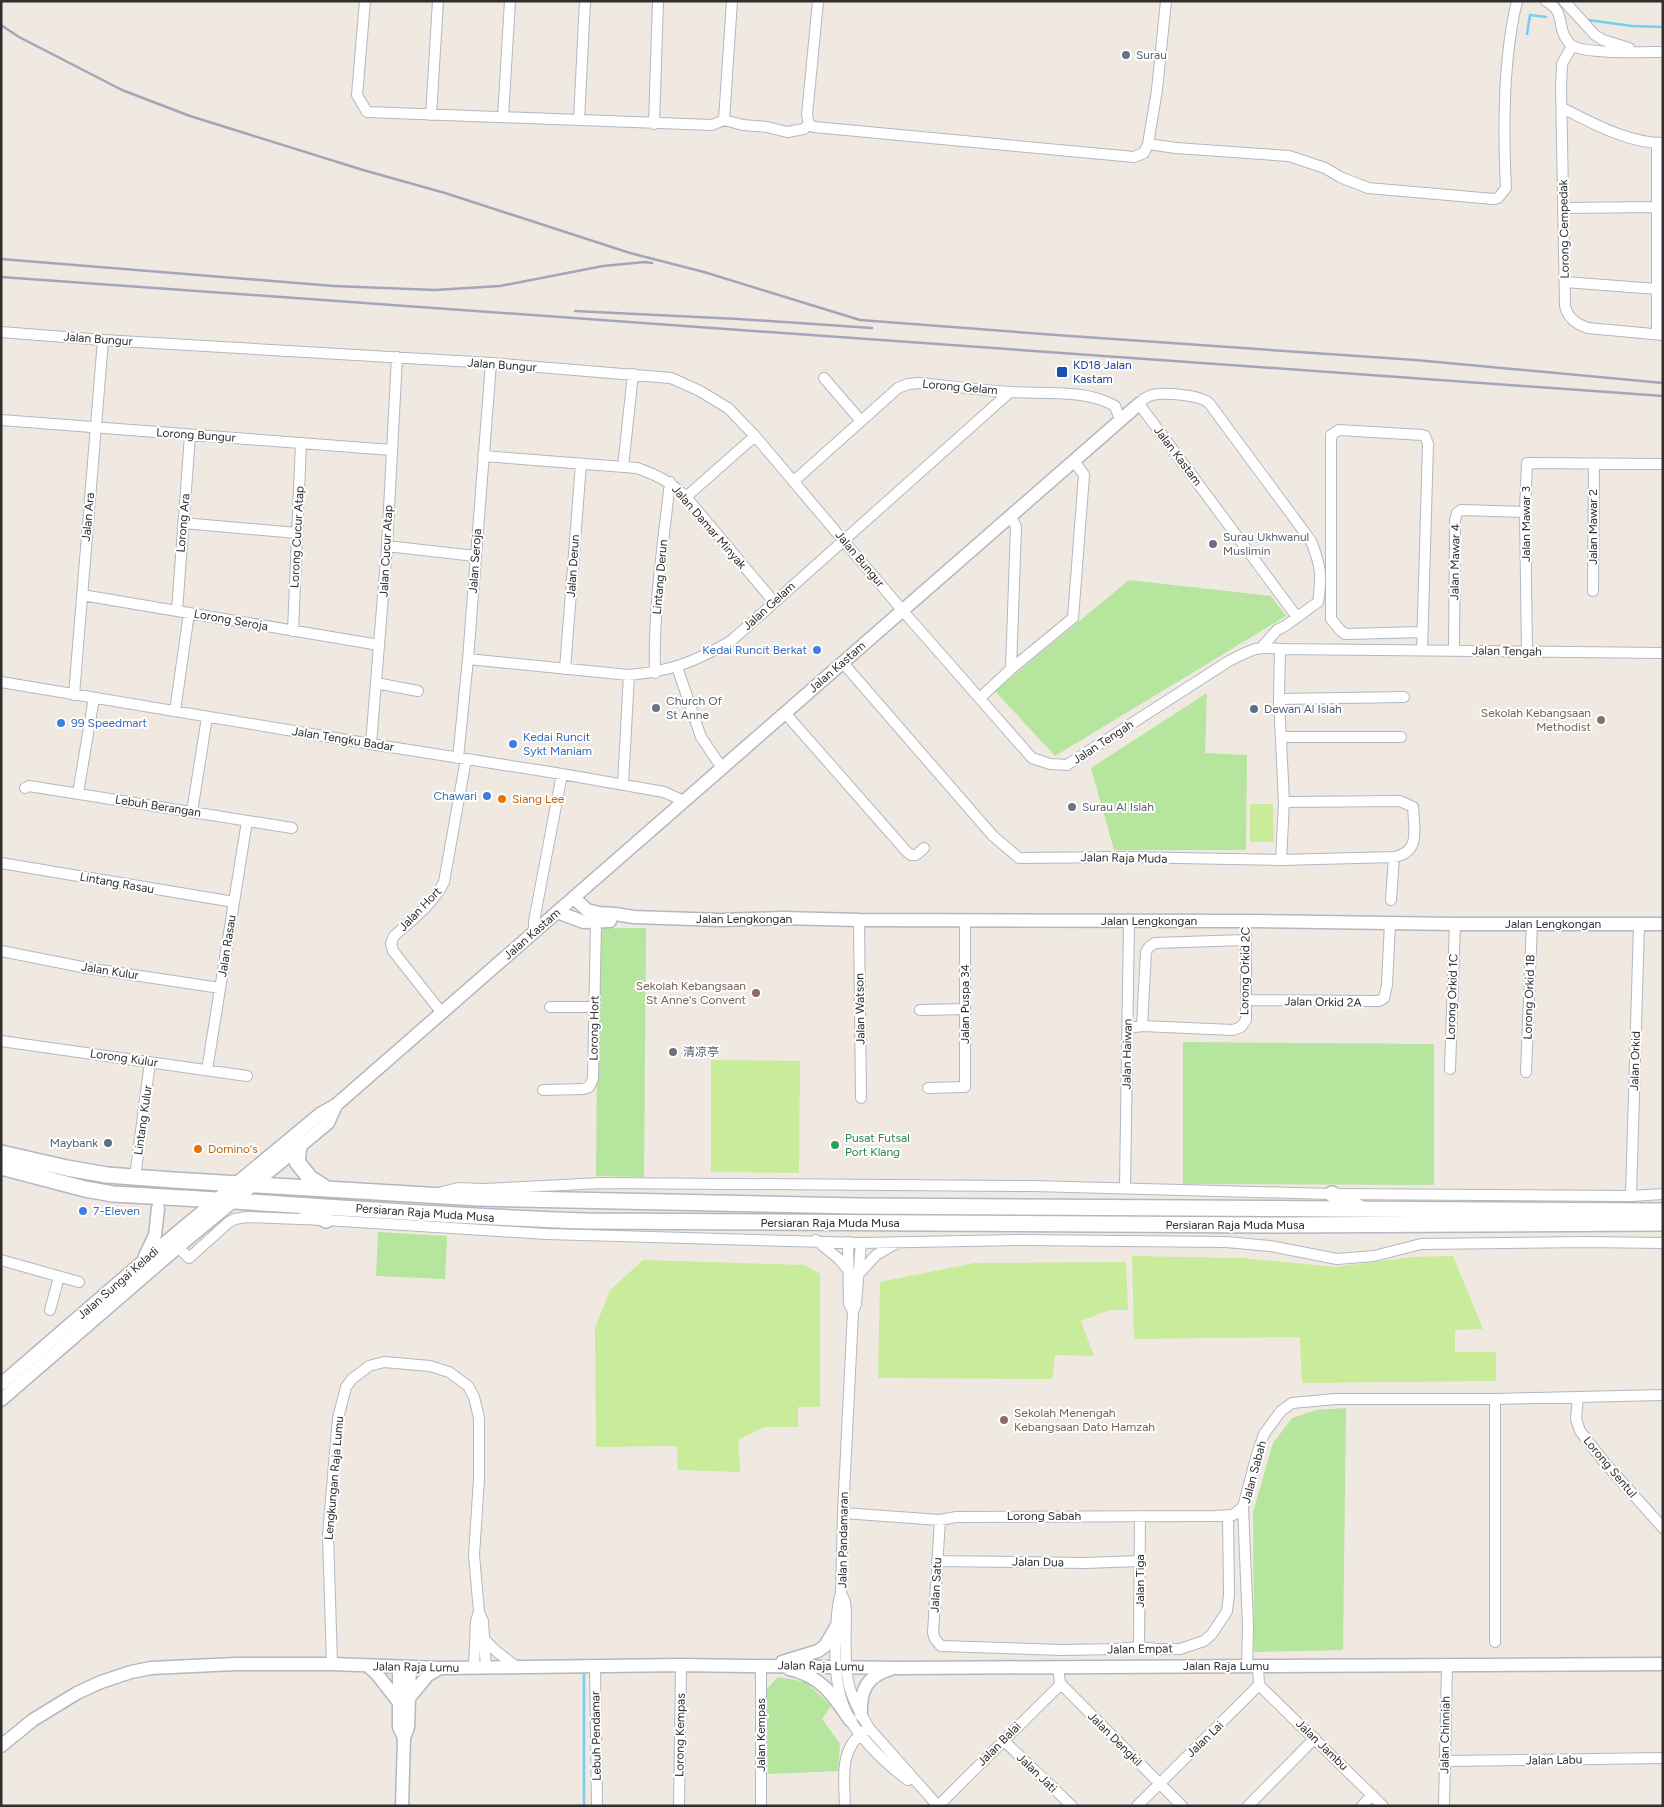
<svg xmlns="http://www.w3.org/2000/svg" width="1664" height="1807" font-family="Figtree,'Noto Sans SC',sans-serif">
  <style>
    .green { fill: #b6e59e }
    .pitch { fill: #c9ec9a }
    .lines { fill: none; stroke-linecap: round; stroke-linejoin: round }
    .stream { stroke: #75cff0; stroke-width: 2.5 }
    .minor-casing { stroke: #b4b7c1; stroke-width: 12 }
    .tertiary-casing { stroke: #b4b7c1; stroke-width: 15 }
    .secondary-casing { stroke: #b4b7c1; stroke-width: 18 }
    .minor { stroke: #fff; stroke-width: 10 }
    .tertiary { stroke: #fff; stroke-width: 12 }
    .secondary { stroke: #fff; stroke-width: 15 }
    .rail { stroke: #a3a6b8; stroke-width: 2.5 }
    .worship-dot { fill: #6b7280; stroke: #fff; stroke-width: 2 }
    .transit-dot { fill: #1a4fb4; stroke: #fff; stroke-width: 2 }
    .shop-dot { fill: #3f7fe0; stroke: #fff; stroke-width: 2 }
    .service-dot { fill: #5c6f8a; stroke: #fff; stroke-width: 2 }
    .education-dot { fill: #8d6e63; stroke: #fff; stroke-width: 2 }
    .food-dot { fill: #e8710a; stroke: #fff; stroke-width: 2 }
    .leisure-dot { fill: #2e9e5b; stroke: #fff; stroke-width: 2 }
    .labels { text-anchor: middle; stroke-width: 4; stroke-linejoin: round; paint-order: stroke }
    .worship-label { font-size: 12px; fill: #5b616d; stroke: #fff; text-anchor: start }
    .street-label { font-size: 12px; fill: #2e2e2e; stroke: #fff }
    .transit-label { font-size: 12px; fill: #164399; stroke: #fff; text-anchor: start }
    .shop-label { font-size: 12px; fill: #366cbe; stroke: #fff; text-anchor: start }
    .service-label { font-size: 12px; fill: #4e5e75; stroke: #fff; text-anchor: start }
    .education-label { font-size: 12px; fill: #785e54; stroke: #fff; text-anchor: end }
    .food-label { font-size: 12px; fill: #c56008; stroke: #fff; text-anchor: start }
    .leisure-label { font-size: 12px; fill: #27864d; stroke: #fff; text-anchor: start }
  </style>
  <rect width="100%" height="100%" fill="#efe9e1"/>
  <!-- green -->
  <path class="green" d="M1129 580 1271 596 1286 616 1055 756 995 691Z
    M1207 693 1205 753 1247 755 1246 850H1114L1091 768Z
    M598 928H646L644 1177 596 1176Z
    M1183 1042 1434 1044V1185L1183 1184Z
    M378 1232 447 1236 445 1279 376 1276Z
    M1346 1408 1343 1650 1254 1652 1253 1512 1273 1443 1292 1418 1316 1410Z
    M778 1677 806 1682 831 1706 822 1719 840 1744 838 1771 768 1774 766 1690Z"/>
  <!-- pitch -->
  <path class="pitch" d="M1250 804H1273L1274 842H1250Z
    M711 1060 800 1061 799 1173 711 1172Z
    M1132 1256 1241 1258 1336 1267 1412 1257 1453 1256 1483 1329 1455 1330V1352H1496V1381L1302 1383 1300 1337 1134 1339Z
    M643 1260 805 1265 820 1274V1407H798V1427H764L738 1440 740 1472 678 1470 677 1446 596 1447 595 1328 610 1290Z
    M1126 1262 1128 1310H1109L1081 1321 1094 1356 1055 1355 1052 1379 878 1378 880 1282 974 1263Z"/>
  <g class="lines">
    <!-- stream -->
    <path class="stream" d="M1588 20 1632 26 1663 27
      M1527 34 1530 15 1546 17
      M584 1672V1806"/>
    <!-- minor casing -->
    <g class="minor-casing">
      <path id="minor" d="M365 1 357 95 367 112 712 125 724 120 743 125 767 127 787 132 804 129 809 124
        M818 1 807 115 809 124 814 127 1134 157 1144 153 1148 144
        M1166 1 1157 90 1148 144 1176 148 1289 156 1325 168 1340 177 1368 188 1494 199 1498 198 1506 188C1503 129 1503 58 1517 1
        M1546 1C1565 12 1557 22 1565 37 1567 40 1570 45 1573 46 1586 54 1644 52 1663 52
        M1564 1 1595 35 1603 40 1629 48
        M1572 46 1562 64 1561 86 1565 306C1568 319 1577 324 1588 328L1663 335
        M1562 108C1593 123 1627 143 1663 143
        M431 115 438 1
        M503 117 510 1
        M579 120 585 1
        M724 120 732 1
        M654 124 658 1
        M1657 143V334
        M1564 208 1657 207
        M1565 282 1657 289
        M1 332 103 340 491 363 671 378 700 391 728 408 755 436 903 611 1032 758 1050 764 1067 765 1229 661C1251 650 1255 646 1280 649L1663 653
        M824 378 861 421
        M1 420 391 450
        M483 456 637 468C659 476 669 481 686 497L774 602
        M623 467 633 374
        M794 481 898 388 908 384 919 383C949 386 980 390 1010 392 1045 394 1085 389 1115 406L1120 420
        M686 497 755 436
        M183 523 297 533
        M387 546 475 556
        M1593 591 1594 464
        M82 595 379 645
        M177 611 190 435
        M293 631 301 443
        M1262 647 1277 630 1285 626 1318 602C1322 576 1321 566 1311 541L1209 403C1200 395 1164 392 1152 395 1146 397 1142 400 1139 404L1297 617
        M1422 650 1428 444 1425 436 1422 435 1339 430 1331 435V619L1340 630 1345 634 1422 632
        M1454 650 1455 520 1457 513 1461 510 1525 512
        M1527 652 1525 512 1527 463 1663 464
        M468 659 629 675C672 671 694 662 731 641L1010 392
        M843 663 993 836 1019 858 1123 857 1281 860 1284 802 1279 699 1280 649
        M677 667 701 737 722 768
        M565 669 581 464
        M1011 669 1016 527 1011 516
        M655 673C653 609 663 545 670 482
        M1 682 371 744 562 774 664 792 684 801
        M376 683 418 691
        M74 695 103 340
        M980 698 1011 669 1073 618 1084 475 1074 461
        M1279 699 1404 697
        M175 711 189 613
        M785 713 907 852 911 855H916L924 848
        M1281 737H1401
        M371 744 387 546 397 357
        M458 758 468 659 491 363
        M623 784 629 675
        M25 788 29 786 292 828
        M78 793 94 698
        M192 812 207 717
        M1281 860 1394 857C1421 852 1414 829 1413 807L1400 801 1284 802
        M1 863 234 902
        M1391 900 1394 857
        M859 920 861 1098
        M534 933V921L562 774
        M1 951 87 968 220 988
        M1246 1000 1379 1001 1384 998 1387 985 1390 923
        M550 1007H594
        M920 1010 965 1009
        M442 1013 393 951 391 943 394 936C412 920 433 904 444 882L466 759
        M1142 1026 1146 952 1149 947 1155 943 1245 940
        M1128 1028 1142 1026 1233 1030 1241 1027 1246 1020V921
        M1 1041 247 1076
        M1450 1069 1455 924
        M207 1070 247 821
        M1526 1072 1532 923
        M928 1088 965 1087V920
        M543 1090 583 1089 589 1087 593 1079 596 921
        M135 1177 150 1062
        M1125 1187 1129 921
        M442 1192 458 1188 483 1189 602 1183 1033 1186 1332 1194 1631 1196 1663 1194
        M1631 1196 1639 925
        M816 1240 839 1259 849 1271
        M848 1242 849 1304 853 1311
        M861 1243 856 1304 853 1312 843 1513 841 1593 845 1602 846 1611C846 1634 844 1659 848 1681 851 1697 861 1714 869 1728L938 1806
        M178 1247 189 1258 229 1222 235 1219 246 1217 326 1220 547 1234 861 1243 1019 1240 1226 1242 1270 1246 1337 1259 1374 1256 1421 1244 1586 1242 1663 1243
        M1 1260 79 1282
        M858 1275 876 1255 895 1244
        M50 1310 59 1277
        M1578 1397 1576 1419 1580 1431 1605 1463 1663 1528
        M843 1513 940 1520 956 1517 1214 1516 1233 1515 1243 1507
        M940 1520 933 1633 935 1639 941 1646 1062 1650 1116 1649 1139 1647 1158 1649H1180L1204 1641 1212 1634 1227 1611 1229 1595 1228 1515
        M937 1561 1085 1563 1139 1561
        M841 1593C836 1608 837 1619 836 1634 834 1662 836 1695 850 1720 863 1741 889 1767 908 1780
        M484 1639 496 1651 518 1668
        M1495 1642V1399L1663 1395
        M1139 1647 1140 1516
        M332 1664 328 1535 338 1418 346 1387 352 1379 369 1366 384 1362 430 1366 449 1372 468 1386 474 1397 479 1418V1479L474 1555 479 1612 483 1621 486 1668
        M761 1665V1806
        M595 1666 597 1806
        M1247 1666 1248 1626 1243 1507 1257 1454 1264 1434 1281 1411 1292 1403 1336 1399H1495
        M1058 1667 1060 1683 1182 1806
        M474 1668 476 1621 479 1612
        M1259 1685 1383 1806
        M1003 1740 1072 1806
        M1444 1761 1663 1758
        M679 1806 681 1665
        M845 1806C844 1777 839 1748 866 1730
        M938 1806 1061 1684
        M1137 1806 1259 1685 1258 1666
        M1248 1806 1315 1738
        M1362 1806 1372 1795
        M1444 1806 1447 1665"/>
    </g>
    <!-- tertiary casing -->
    <g class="tertiary-casing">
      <path id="tertiary" d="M574 898 587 910 599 913 615 914 634 917 721 920 782 918 859 920 1246 921 1455 924H1663
        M557 912 584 922 610 921
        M145 1256 155 1235 158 1208
        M1 1384 155 1251 320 1114 336 1105 1139 404
        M1 1400 178 1247 328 1123 336 1105
        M782 1662 818 1651 825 1646 836 1627
        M369 1667 376 1673 398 1701
        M399 1668V1727L404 1738
        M789 1669C821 1676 833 1695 850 1720
        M409 1698 428 1675 440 1668
        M861 1715C860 1691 866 1676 891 1669
        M1 1746 33 1720 77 1693 101 1682 131 1672 151 1668 236 1664H332L440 1668 681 1665 898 1668 1663 1664
        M402 1806 404 1738 408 1727 410 1667"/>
    </g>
    <!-- secondary casing -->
    <g class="secondary-casing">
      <path id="secondary" d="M299 1147 297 1162 310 1178 327 1189
        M1 1153 67 1168 107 1175 173 1180 478 1198 856 1206 1663 1211
        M1 1167 85 1189 113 1194C271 1202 429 1216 587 1221L1276 1225 1663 1223
        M1332 1194 1360 1208
        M302 1206 326 1220"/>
    </g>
    <!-- minor -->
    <use href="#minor" class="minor"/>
    <!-- tertiary -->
    <use href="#tertiary" class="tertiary"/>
    <!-- secondary -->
    <use href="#secondary" class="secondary"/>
    <!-- rail -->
    <path class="rail" d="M1 25 19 37 122 90 190 116 363 170 445 193 630 253 704 272 860 320 1056 335 1415 360 1663 383
      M1 259 334 286 435 290 500 286 603 266 645 262 652 263
      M1 277 1663 396
      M575 311 738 319 872 328"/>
  </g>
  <!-- markers -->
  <g class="worship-dot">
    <circle cx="1126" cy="55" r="5"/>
    <circle cx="1213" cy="544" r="5"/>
    <circle cx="656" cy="708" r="5"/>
    <circle cx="1072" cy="807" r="5"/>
    <circle cx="673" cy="1052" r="5"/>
  </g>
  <rect class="transit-dot" x="1056" y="366" width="12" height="12" rx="2.5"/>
  <g class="shop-dot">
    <circle cx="817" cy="650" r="5"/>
    <circle cx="61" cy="723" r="5"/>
    <circle cx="513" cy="744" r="5"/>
    <circle cx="487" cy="796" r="5"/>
    <circle cx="83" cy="1211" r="5"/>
  </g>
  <g class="service-dot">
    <circle cx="1254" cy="709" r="5"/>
    <circle cx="108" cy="1143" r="5"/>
  </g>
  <g class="education-dot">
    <circle cx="1601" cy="720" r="5"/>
    <circle cx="756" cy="993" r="5"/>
    <circle cx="1004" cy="1420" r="5"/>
  </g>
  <g class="food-dot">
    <circle cx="502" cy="799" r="5"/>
    <circle cx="198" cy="1149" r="5"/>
  </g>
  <circle class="leisure-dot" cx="835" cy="1145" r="5"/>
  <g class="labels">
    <!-- worship labels -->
    <g class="worship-label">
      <text x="1136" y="59">Surau</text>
      <text x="1223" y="541">Surau Ukhwanul<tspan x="1223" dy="14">Muslimin</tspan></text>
      <text x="666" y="705">Church Of<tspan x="666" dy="14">St Anne</tspan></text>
      <text x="1082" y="811">Surau Al Islah</text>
      <text x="683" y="1056">清凉亭</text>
    </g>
    <!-- street labels -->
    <g class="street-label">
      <text transform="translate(1564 229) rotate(-91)" y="4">Lorong Cempedak</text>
      <text transform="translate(98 339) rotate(4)" y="4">Jalan Bungur</text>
      <text transform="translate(502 365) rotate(4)" y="4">Jalan Bungur</text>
      <text transform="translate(960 387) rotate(5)" y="4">Lorong Gelam</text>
      <text transform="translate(196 435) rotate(4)" y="4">Lorong Bungur</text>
      <text transform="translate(1178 456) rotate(53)" y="4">Jalan Kastam</text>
      <text transform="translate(88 517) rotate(-85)" y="4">Jalan Ara</text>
      <text transform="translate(183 523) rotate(-85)" y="4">Lorong Ara</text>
      <text transform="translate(1526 524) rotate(-90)" y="4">Jalan Mawar 3</text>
      <text transform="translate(709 527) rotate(49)" y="4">Jalan Damar Minyak</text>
      <text transform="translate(1593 527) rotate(-90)" y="4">Jalan Mawar 2</text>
      <text transform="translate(297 537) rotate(-87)" y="4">Lorong Cucur Atap</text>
      <text transform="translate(386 551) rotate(-87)" y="4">Jalan Cucur Atap</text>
      <text transform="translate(860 559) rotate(50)" y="4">Jalan Bungur</text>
      <text transform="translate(475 561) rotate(-86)" y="4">Jalan Seroja</text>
      <text transform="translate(1455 562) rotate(-89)" y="4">Jalan Mawar 4</text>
      <text transform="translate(573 566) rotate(-86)" y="4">Jalan Derun</text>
      <text transform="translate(660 577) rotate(-85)" y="4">Lintang Derun</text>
      <text transform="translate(769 606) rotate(-42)" y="4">Jalan Gelam</text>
      <text transform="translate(231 620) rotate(10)" y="4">Lorong Seroja</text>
      <text transform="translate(1507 651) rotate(1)" y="4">Jalan Tengah</text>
      <text transform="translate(837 667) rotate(-41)" y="4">Jalan Kastam</text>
      <text transform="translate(343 739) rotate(9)" y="4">Jalan Tengku Badar</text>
      <text transform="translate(1103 742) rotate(-33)" y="4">Jalan Tengah</text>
      <text transform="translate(158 806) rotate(9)" y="4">Lebuh Berangan</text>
      <text transform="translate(1124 858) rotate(1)" y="4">Jalan Raja Muda</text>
      <text transform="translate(117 883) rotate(10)" y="4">Lintang Rasau</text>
      <text transform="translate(420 909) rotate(-46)" y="4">Jalan Hort</text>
      <text x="744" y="923">Jalan Lengkongan</text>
      <text x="1149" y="925">Jalan Lengkongan</text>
      <text x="1553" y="928">Jalan Lengkongan</text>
      <text transform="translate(532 934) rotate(-41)" y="4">Jalan Kastam</text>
      <text transform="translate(227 946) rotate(-81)" y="4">Jalan Rasau</text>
      <text transform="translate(110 971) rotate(9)" y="4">Jalan Kulur</text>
      <text transform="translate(1245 971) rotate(-89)" y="4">Lorong Orkid 2C</text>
      <text transform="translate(1452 997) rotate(-88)" y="4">Lorong Orkid 1C</text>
      <text transform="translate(1529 997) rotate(-88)" y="4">Lorong Orkid 1B</text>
      <text transform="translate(1323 1002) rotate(1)" y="4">Jalan Orkid 2A</text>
      <text transform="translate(965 1004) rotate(-90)" y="4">Jalan Puspa 34</text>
      <text transform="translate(860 1009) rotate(-91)" y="4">Jalan Watson</text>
      <text transform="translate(594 1028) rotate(-89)" y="4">Lorong Hort</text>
      <text transform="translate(1127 1054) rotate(-89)" y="4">Jalan Haiwan</text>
      <text transform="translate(124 1058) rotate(8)" y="4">Lorong Kulur</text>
      <text transform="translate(1635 1061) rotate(-88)" y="4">Jalan Orkid</text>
      <text transform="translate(143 1120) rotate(-82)" y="4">Lintang Kulur</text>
      <text transform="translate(425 1213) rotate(4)" y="4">Persiaran Raja Muda Musa</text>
      <text x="830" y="1227">Persiaran Raja Muda Musa</text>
      <text x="1235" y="1229">Persiaran Raja Muda Musa</text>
      <text transform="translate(118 1283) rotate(-41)" y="4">Jalan Sungai Keladi</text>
      <text transform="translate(1610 1467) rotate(50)" y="4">Lorong Sentul</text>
      <text transform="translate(1254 1472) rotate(-75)" y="4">Jalan Sabah</text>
      <text transform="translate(334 1478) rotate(-85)" y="4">Lengkungan Raja Lumu</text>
      <text x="1044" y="1520">Lorong Sabah</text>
      <text transform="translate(843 1540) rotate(-89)" y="4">Jalan Pandamaran</text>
      <text transform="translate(1038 1562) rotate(1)" y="4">Jalan Dua</text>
      <text transform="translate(1140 1581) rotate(-90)" y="4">Jalan Tiga</text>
      <text transform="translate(936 1585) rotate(-87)" y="4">Jalan Satu</text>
      <text transform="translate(1140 1649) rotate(-1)" y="4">Jalan Empat</text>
      <text transform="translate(821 1666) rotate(1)" y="4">Jalan Raja Lumu</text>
      <text x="1226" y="1670">Jalan Raja Lumu</text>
      <text transform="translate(416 1667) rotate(1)" y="4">Jalan Raja Lumu</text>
      <text transform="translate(680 1735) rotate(-89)" y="4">Lorong Kempas</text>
      <text transform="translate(761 1735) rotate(-90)" y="4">Jalan Kempas</text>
      <text transform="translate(1445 1735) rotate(-89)" y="4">Jalan Chinniah</text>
      <text transform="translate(596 1736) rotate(-91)" y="4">Lebuh Pendamar</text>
      <text transform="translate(1115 1739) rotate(45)" y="4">Jalan Dengkil</text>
      <text transform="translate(1205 1739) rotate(-44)" y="4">Jalan Lai</text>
      <text transform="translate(999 1744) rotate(-45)" y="4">Jalan Balai</text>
      <text transform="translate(1322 1745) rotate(44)" y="4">Jalan Jambu</text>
      <text transform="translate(1554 1760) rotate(-1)" y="4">Jalan Labu</text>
      <text transform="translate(1037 1773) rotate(44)" y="4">Jalan Jati</text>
    </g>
    <!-- transit labels -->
    <g class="transit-label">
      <text x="1073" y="369">KD18 Jalan<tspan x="1073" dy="14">Kastam</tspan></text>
    </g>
    <!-- shop labels -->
    <g class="shop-label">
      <text x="807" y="654" text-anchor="end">Kedai Runcit Berkat</text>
      <text x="71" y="727">99 Speedmart</text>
      <text x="523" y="741">Kedai Runcit<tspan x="523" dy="14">Sykt Maniam</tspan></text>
      <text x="477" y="800" text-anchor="end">Chawari</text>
      <text x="93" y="1215">7-Eleven</text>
    </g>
    <!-- service labels -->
    <g class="service-label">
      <text x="1264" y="713">Dewan Al Islah</text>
      <text x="98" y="1147" text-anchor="end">Maybank</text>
    </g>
    <!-- education labels -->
    <g class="education-label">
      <text x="1591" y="717">Sekolah Kebangsaan<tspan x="1591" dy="14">Methodist</tspan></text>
      <text x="746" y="990">Sekolah Kebangsaan<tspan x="746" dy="14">St Anne's Convent</tspan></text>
      <text x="1014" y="1417" text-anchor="start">Sekolah Menengah<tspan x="1014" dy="14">Kebangsaan Dato Hamzah</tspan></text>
    </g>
    <!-- food labels -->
    <g class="food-label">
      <text x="512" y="803">Siang Lee</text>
      <text x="208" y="1153">Domino's</text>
    </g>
    <!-- leisure labels -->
    <g class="leisure-label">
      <text x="845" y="1142">Pusat Futsal<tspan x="845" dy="14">Port Klang</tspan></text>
    </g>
  </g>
  <!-- border -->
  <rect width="1664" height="1807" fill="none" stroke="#2e2e2e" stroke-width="5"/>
</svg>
